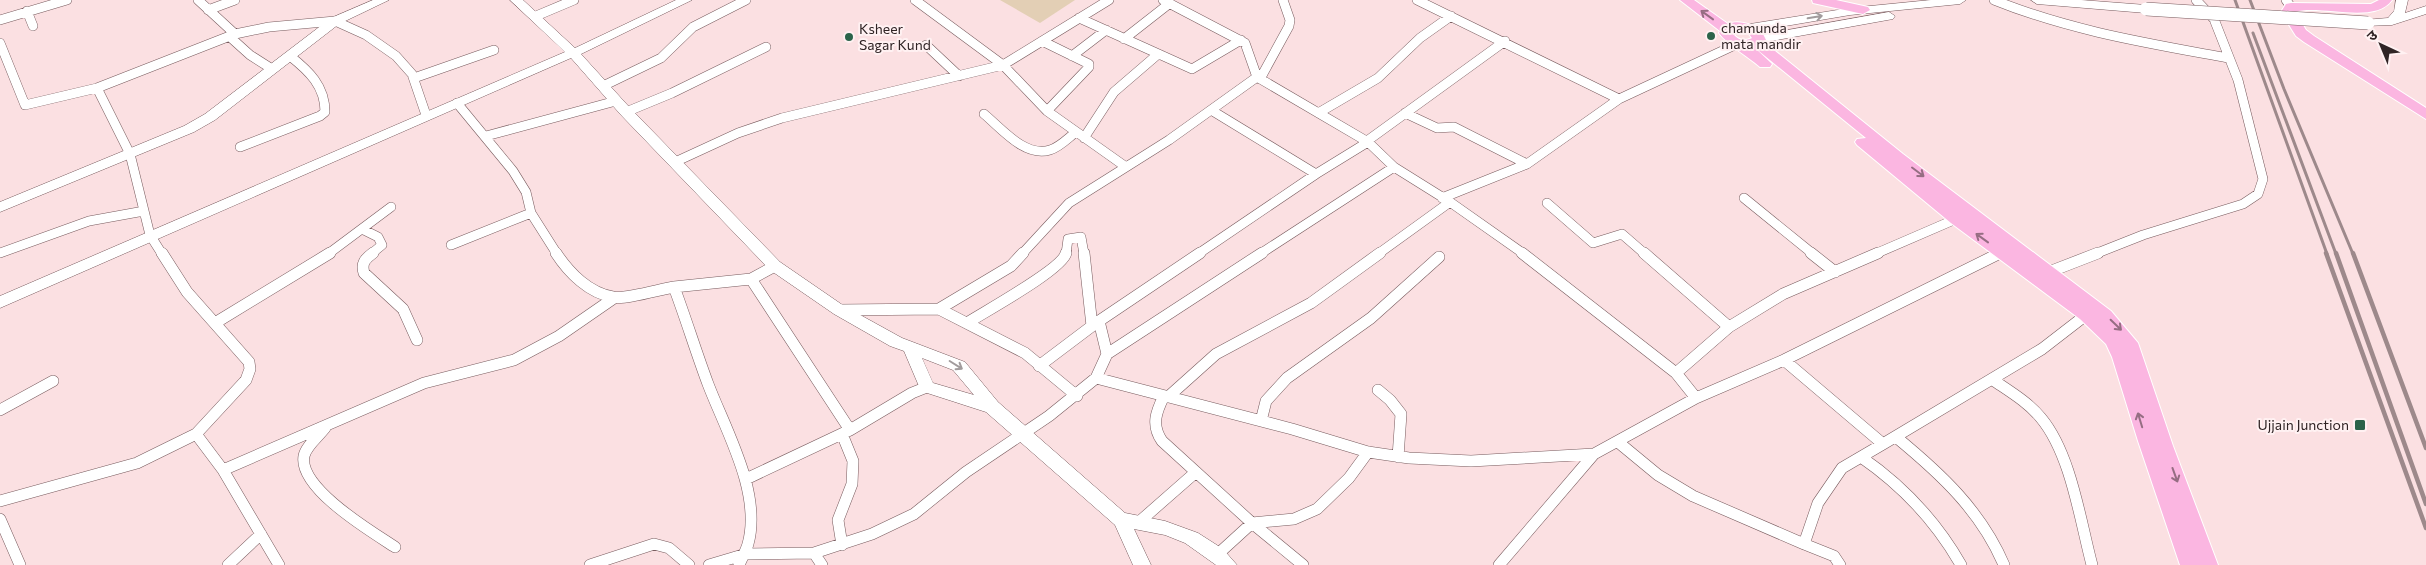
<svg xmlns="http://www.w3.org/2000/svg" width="2426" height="565" font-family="Commissioner,'Noto Sans Devanagari',sans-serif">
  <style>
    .green { fill: #e3cfb5 }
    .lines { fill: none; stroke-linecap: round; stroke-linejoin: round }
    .street-far1-casing { stroke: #785b5e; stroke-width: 10 }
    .street-casing { stroke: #785b5e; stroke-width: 12 }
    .secondary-casing { stroke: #785b5e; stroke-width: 1 }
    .primary-casing { stroke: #fff; stroke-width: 2 }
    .street-far1 { stroke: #fff; stroke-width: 9 }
    .street { stroke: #fff; stroke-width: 11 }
    .secondary { fill: #fff; fill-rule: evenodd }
    .primary { fill: #fbb6e1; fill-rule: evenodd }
    .rail-far1 { stroke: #9d898b; stroke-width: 3 }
    .rail { stroke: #9d898b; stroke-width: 4.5 }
    .secondary-bridge-casing { stroke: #785b5e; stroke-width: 14; stroke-linecap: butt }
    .secondary-bridge { stroke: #fff; stroke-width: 13 }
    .oneway { stroke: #966d83 }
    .oneway2 { stroke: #a29c9d }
    .poi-dot { fill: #2b634a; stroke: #fff1f2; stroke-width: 2 }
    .labels { text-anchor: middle; stroke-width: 4; stroke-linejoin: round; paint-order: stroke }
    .poi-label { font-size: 14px; fill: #302425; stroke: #fff1f2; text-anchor: start }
  </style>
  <rect width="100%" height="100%" fill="#fbe0e2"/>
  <!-- green -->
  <path class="green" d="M1000 0H1075L1040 23Z"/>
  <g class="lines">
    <!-- street-far1 casing -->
    <g class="street-far1-casing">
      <path id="street-far1" d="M198 0 235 34
        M915 0 1003 65 1109 0
        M1163 0 1245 43 1257 77 1368 142 1394 167 1450 202 1524 254
        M1417 0 1619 99 1737 44
        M1994 0C2071 31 2147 43 2228 58
        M2286 0 2291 7
        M208 10 235 0
        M27 11 33 26
        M536 16 574 0
        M1079 18 1192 69 1241 40
        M0 20 67 0
        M230 37 250 55 272 69
        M1124 39 1170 3
        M1042 41 1089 64V67L1047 111
        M0 43 25 105 97 88
        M926 45 959 76
        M1072 56 1106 30
        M414 78 494 50
        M1260 79 1289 26 1290 20 1283 0
        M603 86 661 58 693 27 746 0
        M457 103 513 171 526 192 531 213 557 254
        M1211 110 1316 174
        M626 112 672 93 766 47
        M1320 112 1378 78 1420 38 1451 16
        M1405 113 1437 128 1454 127 1527 164
        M984 114C1001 128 1025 158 1050 150 1060 147 1068 138 1076 132
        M486 136 616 101
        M1084 138 1114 92 1157 55
        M1367 141 1505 41
        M240 147 320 116 325 112C325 86 309 71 290 56
        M675 162 738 133 782 118 1003 65 1047 111 1126 167
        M1442 198 1527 164 1619 99
        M1744 198 1813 254
        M1547 203 1593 243 1622 234 1645 254
        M364 230 378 237 382 245 371 254
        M451 245 531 213
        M0 253 89 221 144 211
        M162 254 150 235 130 154 97 88 235 34 269 27 335 21 366 35 396 56 412 74 426 115
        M328 254 391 207
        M1022 254 1069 203 1169 140 1257 77
        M1066 254 1068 239 1081 237 1084 254
        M1198 254 1316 174 1368 142
        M1260 254 1394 167
        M1378 254 1450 202
        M1875 254 1956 219
        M1998 254 2006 250
        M2095 254 2143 235 2243 204 2258 194 2263 179 2238 80 2214 19 2196 0"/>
    </g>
    <!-- street casing -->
    <g class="street-casing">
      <path id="street" d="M162 253 187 292 249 362 250 369 246 380 196 434
        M373 253C365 259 361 263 364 273L403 309 417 340
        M556 253C569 273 589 293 613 297 624 300 661 289 674 287 686 319 696 352 708 384 726 431 762 493 748 544 746 551 742 558 739 565
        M1084 253 1092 326
        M1522 253 1676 373 1696 398
        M1644 253 1729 327
        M1811 253 1835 272
        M2049 272 2098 253
        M674 287 751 279 775 266
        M939 309 1025 353 1077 396
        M839 310 939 309 1011 266 1023 253
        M215 323 330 253
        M967 323C984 312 1063 269 1066 253
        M1107 354 1099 321 1200 253
        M1784 360 1883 444 2042 349 2086 315
        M1039 366 1096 323
        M1676 373 1729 327 1783 294 1878 253
        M1096 378 1107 354 1262 253
        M1993 380C2009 391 2028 402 2041 418 2071 454 2080 520 2092 565
        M1378 390 1390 400 1401 414 1398 457
        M1164 396C1156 412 1151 425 1162 441L1252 523 1303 565
        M1168 397 1216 354 1311 303 1380 253
        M0 410 53 381
        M1261 421 1266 401 1287 378 1371 318 1439 257
        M325 428C319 436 306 446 304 456 298 488 372 532 395 547
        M850 430 912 393 927 387
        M842 434 853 461 852 484 838 520 842 545
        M1896 437C1941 474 1981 511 2004 565
        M1618 442 1658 475 1693 496 1804 544 1818 503 1842 468 1883 444
        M1861 457C1903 486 1936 521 1961 565
        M223 470 424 383 514 360 559 336 614 298
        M746 479 850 430 751 279
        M0 501 137 463 196 434 223 470 279 565
        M0 519 20 565
        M1139 522 1196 472
        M1804 544 1834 556 1840 565
        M814 553 872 534 914 514 966 472 1049 416 1096 378 1292 429 1368 452 1409 458 1471 461 1594 454
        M1218 554 1252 523 1294 519 1317 509 1349 478 1368 452
        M228 565 261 534
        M590 565 654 544 669 548 689 565
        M709 565 746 554 814 553 822 565
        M1499 565 1594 454 1696 398 1784 360 2000 253"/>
    </g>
    <!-- secondary casing -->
    <g class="secondary-casing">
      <path id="secondary" d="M373 0H389L339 24 215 120 194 132 0 212V202L184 126 205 114 331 18Z
        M510 0H523L575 48 676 0H692L581 54 631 109 780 262 844 306 902 338 965 362 998 402 1125 513 1165 521 1198 533 1223 549 1237 565H1216L1185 543 1165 535 1134 529 1151 565H1133L1115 525 986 412 921 391 904 351 890 346 834 314 770 270 621 115 571 58 0 308V296L565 52ZM922 358 953 370 974 395 933 383Z
        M1931 0H1966L1960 4 1850 15 1750 32 1744 28 1750 24 1850 8Z
        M2031 0H2081L2146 5 2152 9 2146 13 2037 4Z
        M2396 0H2408L2405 13 2426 6V14L2392 25 2364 26 2362 23 2364 20 2388 18 2394 11Z
        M1889 12 1895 16 1893 19 1760 43 1754 39 1760 35Z"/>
    </g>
    <!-- primary casing -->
    <g class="primary-casing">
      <path id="primary" d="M1680 0H1694L1728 24C1738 20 1749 24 1760 28L1766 40 1764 42 1903 154 2111 311 2138 343 2173 446 2218 565H2180L2138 441 2112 357 2106 344 2080 319 1951 223 1857 145 1855 142 1857 139 1866 138 1754 47 1772 64 1770 67H1760C1747 56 1728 45 1719 33L1720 31ZM1737 30 1749 34 1752 38C1744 42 1738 40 1733 34Z
        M1812 0H1836L1868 7 1870 10 1863 14 1813 3Z
        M2379 0H2392C2375 25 2320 4 2295 12L2306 30 2314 36 2426 108V119L2304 42 2296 36 2281 12 2286 4 2291 3 2371 4Z"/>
    </g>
    <!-- street-far1 -->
    <use href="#street-far1" class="street-far1"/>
    <!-- street -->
    <use href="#street" class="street"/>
    <!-- secondary -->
    <use href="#secondary" class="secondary"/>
    <!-- primary -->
    <use href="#primary" class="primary"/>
    <!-- rail-far1 -->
    <path class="rail-far1" d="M2235 0 2327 254
      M2250 0 2284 89 2353 254
      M2253 33 2336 254"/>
    <!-- rail -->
    <path class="rail" d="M2326 253 2426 528
      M2336 253 2426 504
      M2353 253 2426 448"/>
    <!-- secondary-bridge casing -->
    <g class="secondary-bridge-casing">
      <path id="secondary-bridge" d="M2146 9 2368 23"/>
    </g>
    <!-- secondary-bridge -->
    <use href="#secondary-bridge" class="secondary-bridge"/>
  </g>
  <!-- one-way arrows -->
  <defs><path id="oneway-shaft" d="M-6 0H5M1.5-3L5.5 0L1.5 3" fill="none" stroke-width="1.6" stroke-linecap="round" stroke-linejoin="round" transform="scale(1.25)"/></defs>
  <g class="oneway">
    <use href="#oneway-shaft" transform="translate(1707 15) rotate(-144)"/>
    <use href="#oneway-shaft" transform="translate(1918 172) rotate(37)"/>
    <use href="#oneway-shaft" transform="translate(1982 238) rotate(-144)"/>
    <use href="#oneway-shaft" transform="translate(2116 325) rotate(44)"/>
    <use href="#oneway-shaft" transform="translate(2140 420) rotate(-107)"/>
    <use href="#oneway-shaft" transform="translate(2175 475) rotate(70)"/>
  </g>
  <g class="oneway2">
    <use href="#oneway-shaft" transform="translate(1815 17) rotate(-10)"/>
    <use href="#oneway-shaft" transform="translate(956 365) rotate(32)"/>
  </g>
  <!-- markers -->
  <g class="poi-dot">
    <circle cx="1711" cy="36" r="5"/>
    <circle cx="849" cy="37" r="5"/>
    <rect x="2354" y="419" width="12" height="12" rx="2.5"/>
  </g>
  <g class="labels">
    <!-- poi labels -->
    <g class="poi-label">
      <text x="1721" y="33">chamunda<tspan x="1721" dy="16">mata mandir</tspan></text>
      <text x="859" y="34">Ksheer<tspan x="859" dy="16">Sagar Kund</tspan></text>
      <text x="2349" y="430" text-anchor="end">Ujjain Junction</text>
    </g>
  </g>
  <!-- north arrow -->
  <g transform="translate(2381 45) rotate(316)" stroke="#fff1f2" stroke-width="4" paint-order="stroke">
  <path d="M0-4L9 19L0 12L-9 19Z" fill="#302425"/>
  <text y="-8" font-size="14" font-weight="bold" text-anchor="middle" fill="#302425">उ</text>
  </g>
</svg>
